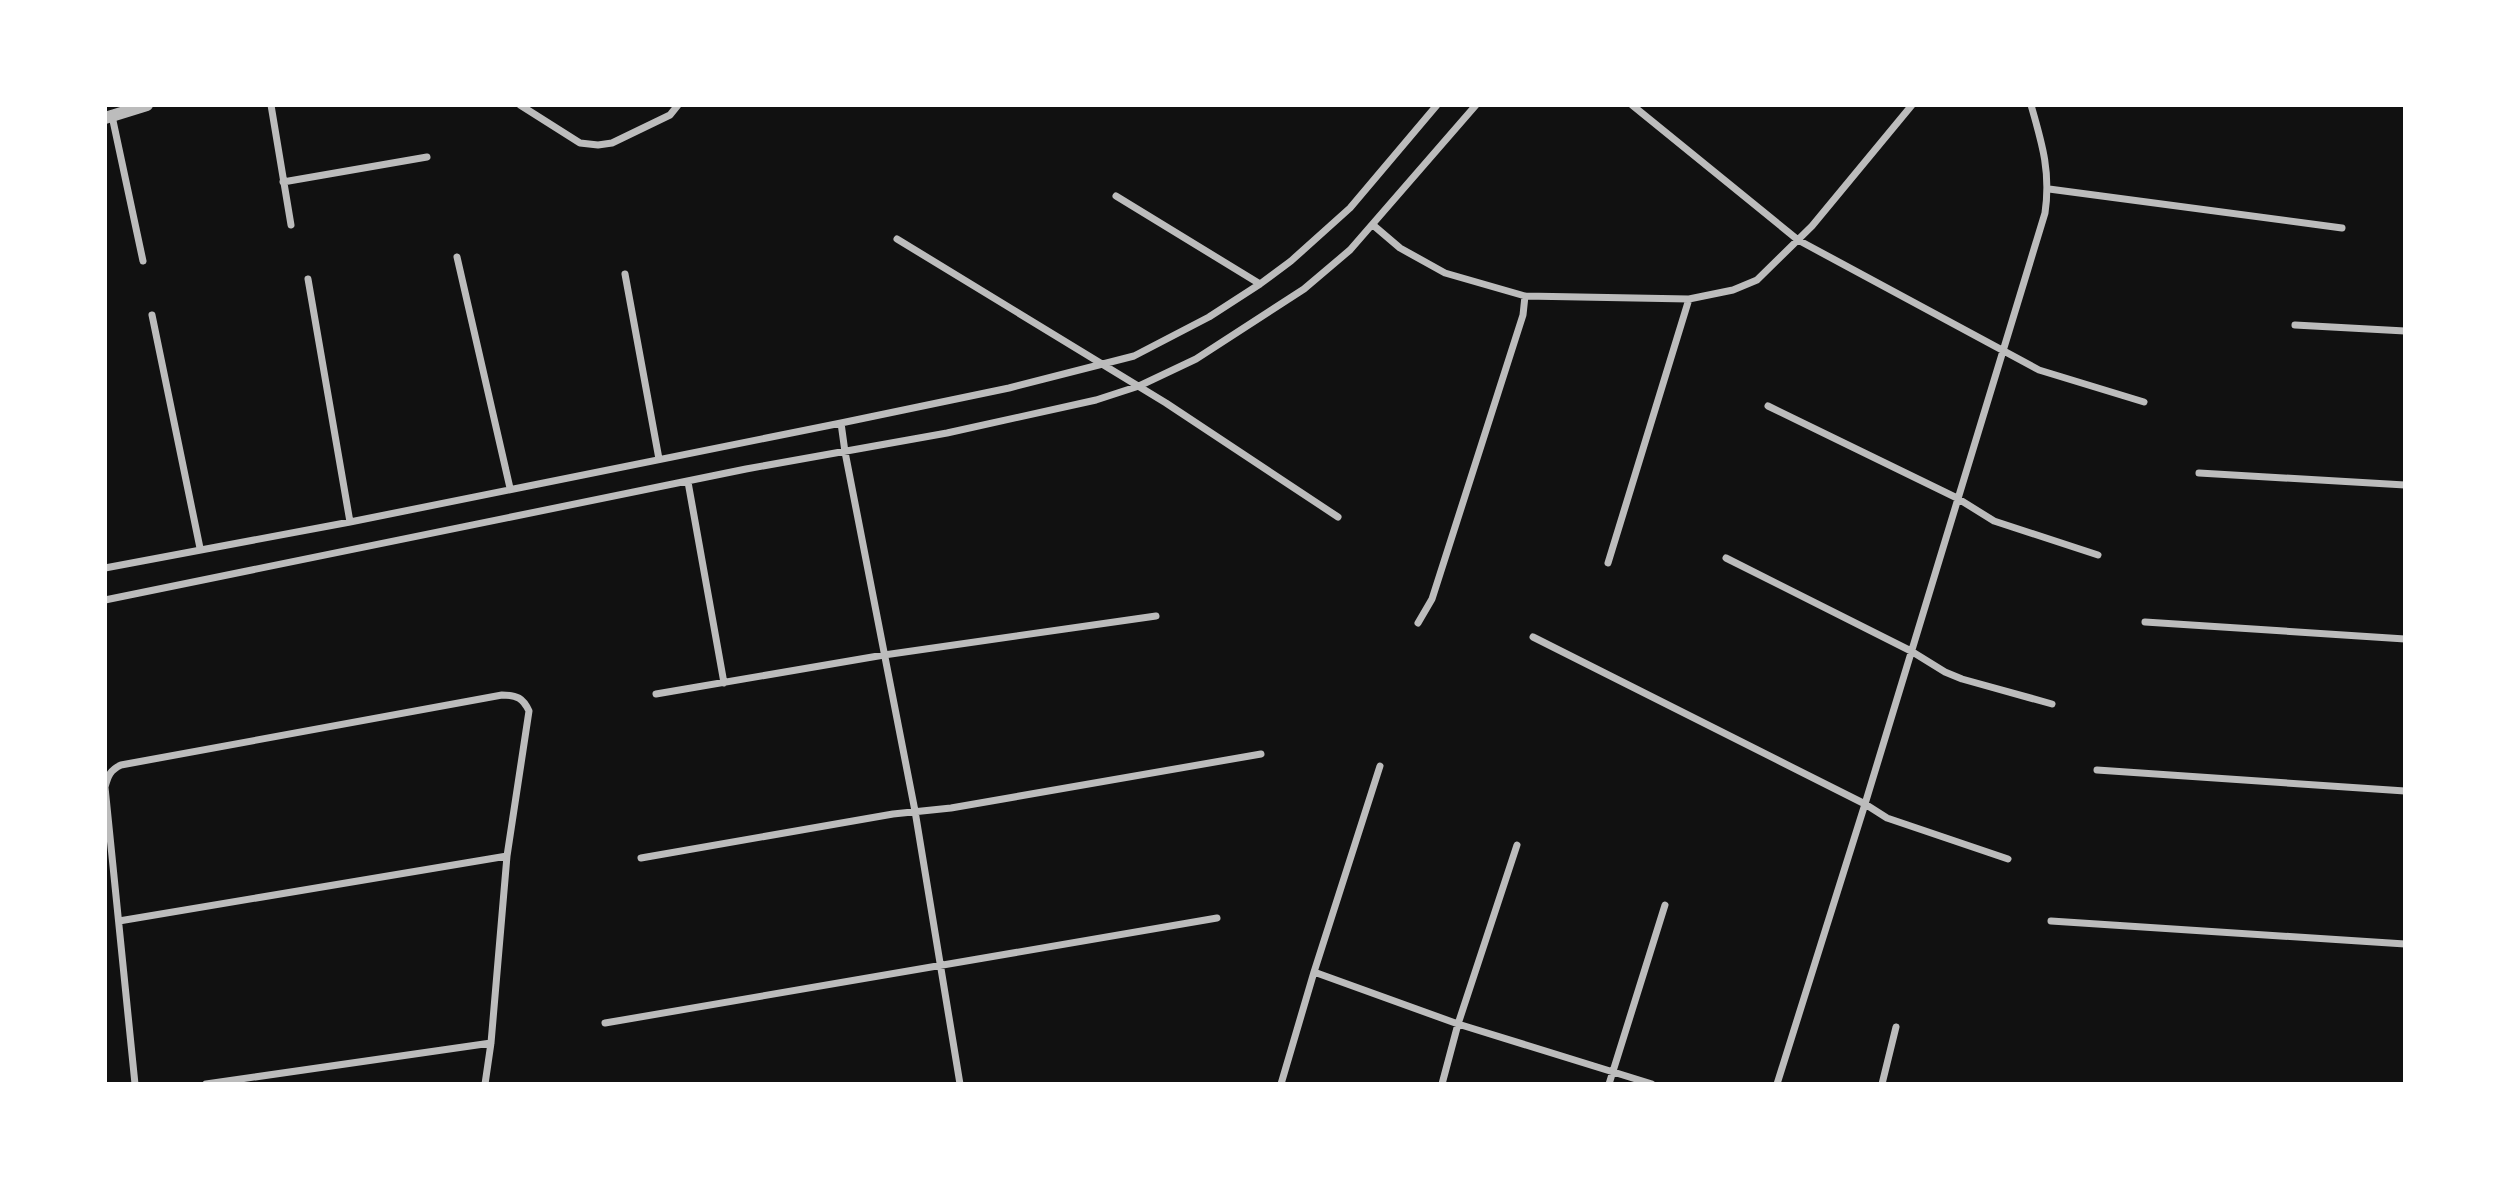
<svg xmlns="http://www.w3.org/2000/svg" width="2510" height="1189" font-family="'Public Sans',sans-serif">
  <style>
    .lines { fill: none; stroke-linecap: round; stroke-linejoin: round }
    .minor { stroke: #bcbcbc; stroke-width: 7 }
    .tertiary { stroke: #bcbcbc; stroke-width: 12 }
  </style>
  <rect width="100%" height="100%" fill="#111"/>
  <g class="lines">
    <!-- minor -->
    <path class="minor" d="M271 105 291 225
      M520 105 580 143 598 145 612 143 670 115 678 105
      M1632 105 1798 240 2039 370 2144 402
      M112 116 143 261
      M283 182 427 157
      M2049 189 2342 228
      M1116 196 1260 284
      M1373 225 1400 248 1445 273 1525 296 1689 299 1733 290 1757 280 1812 226 1912 105
      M897 239 1166 403 1338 517
      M457 257 510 488
      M625 274 659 459
      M308 279 350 522
      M152 315 200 548
      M2295 325 2405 331
      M1768 406 1957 498 1994 521 2098 555
      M841 423 845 452 915 811 960 1084
      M2199 473 2405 485
      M688 482 724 683
      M1726 558 1911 651 1945 672 1962 679 2052 704
      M1608 563 1689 299
      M105 568 350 522 841 423 1009 388 1134 356 1209 317 1260 284 1291 261 1350 208 1437 105
      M105 600 746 469 947 433 1096 400 1139 386 1196 359 1304 289 1350 250 1476 105
      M2145 622 2405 639
      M1418 623 1432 599 1523 315 1525 296
      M1533 637 1865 804 1887 818 2008 859
      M656 694 884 655 1156 616
      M2097 770 2405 791
      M641 858 893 814 951 808 1261 754
      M119 921 507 856
      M2051 921 2405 944
      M1314 972 1458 1024 1652 1084
      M605 1023 1217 918
      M135 1084 105 787C108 776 110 770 121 765L502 695C517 695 523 698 529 711L507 856 491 1043 485 1084
      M206 1084 491 1043
      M1281 1084 1314 972 1380 766
      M1442 1084 1458 1024 1517 845
      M1609 1084 1665 905
      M1777 1084 1865 804 2045 213C2051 172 2042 143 2031 105
      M1882 1084 1896 1027"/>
    <!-- tertiary -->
    <path class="tertiary" d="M105 118 147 105"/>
  </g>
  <!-- border -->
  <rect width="2510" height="1189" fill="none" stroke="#ffffff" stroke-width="214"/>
</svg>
